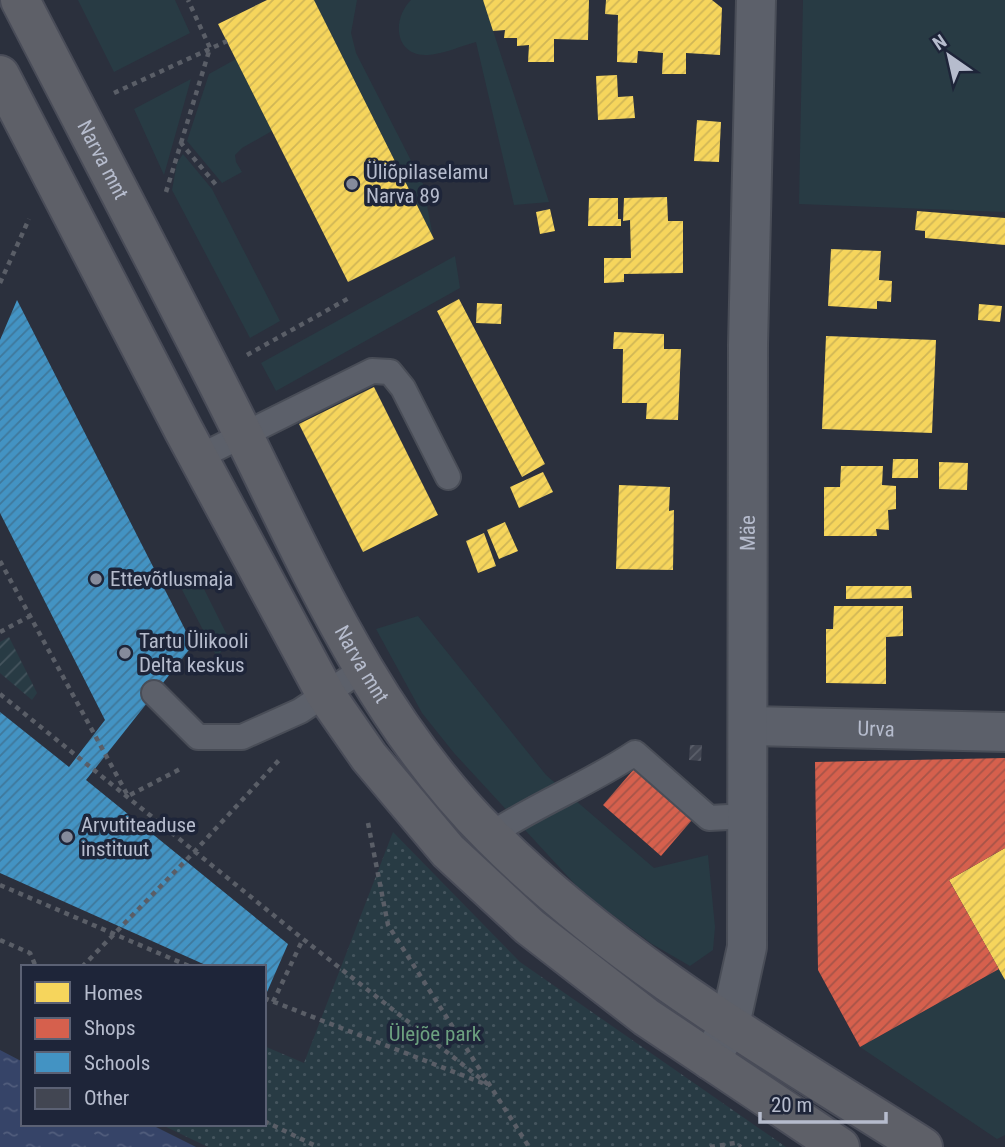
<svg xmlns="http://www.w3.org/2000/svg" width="1005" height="1147" font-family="'Roboto Condensed',sans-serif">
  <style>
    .grass { fill: #283b44 }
    .park { fill: url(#park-dots) }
    .garden { fill: url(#garden-furrows) }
    .water { fill: url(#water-ripples) }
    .homes { fill: url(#homes-hatch) }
    .shops { fill: url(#shops-hatch) }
    .schools { fill: url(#schools-hatch) }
    .building { fill: url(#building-hatch) }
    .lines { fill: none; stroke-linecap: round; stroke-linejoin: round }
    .service-casing { stroke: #494d57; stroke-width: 28 }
    .minor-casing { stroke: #494d57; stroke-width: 42 }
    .trunk-casing { stroke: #494c58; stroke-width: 42 }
    .path { stroke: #5a5e67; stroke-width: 4.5; stroke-dasharray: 5 5; stroke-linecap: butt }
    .service { stroke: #5c606a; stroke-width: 24 }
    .minor { stroke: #5c606a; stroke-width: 38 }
    .trunk { stroke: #5e6068; stroke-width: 38 }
    .poi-dot { fill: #858b9b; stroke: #1e2539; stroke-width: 2.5 }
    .labels { text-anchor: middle; stroke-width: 7; stroke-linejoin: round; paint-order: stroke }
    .street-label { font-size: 21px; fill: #b6bccd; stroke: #1e2539 }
    .poi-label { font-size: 21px; fill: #b6bccd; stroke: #1e2539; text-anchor: start }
    .park-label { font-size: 21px; fill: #6ca07f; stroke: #1e2539 }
  </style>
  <defs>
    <pattern id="park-dots" width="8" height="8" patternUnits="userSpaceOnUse" patternTransform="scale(1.75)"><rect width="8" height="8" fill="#283b44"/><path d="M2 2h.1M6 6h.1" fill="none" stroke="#45555e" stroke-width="1.8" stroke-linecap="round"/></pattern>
    <pattern id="garden-furrows" width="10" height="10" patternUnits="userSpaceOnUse" patternTransform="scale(1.75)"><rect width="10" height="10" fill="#283b44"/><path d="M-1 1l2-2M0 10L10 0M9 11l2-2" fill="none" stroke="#45555e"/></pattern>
    <pattern id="water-ripples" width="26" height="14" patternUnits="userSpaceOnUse" patternTransform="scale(1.75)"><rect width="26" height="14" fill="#364468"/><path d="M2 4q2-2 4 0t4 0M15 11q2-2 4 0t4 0" fill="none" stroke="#515d7c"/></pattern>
    <pattern id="homes-hatch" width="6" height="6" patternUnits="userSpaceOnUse" patternTransform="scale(1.75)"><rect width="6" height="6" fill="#f6d55c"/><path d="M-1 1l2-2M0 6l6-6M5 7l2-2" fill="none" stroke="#d0b656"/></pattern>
    <pattern id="shops-hatch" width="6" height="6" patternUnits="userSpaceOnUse" patternTransform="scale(1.75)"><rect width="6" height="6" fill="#d6604d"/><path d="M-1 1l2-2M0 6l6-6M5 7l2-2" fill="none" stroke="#a65448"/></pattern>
    <pattern id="schools-hatch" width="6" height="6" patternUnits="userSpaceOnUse" patternTransform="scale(1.75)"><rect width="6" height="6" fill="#4393c3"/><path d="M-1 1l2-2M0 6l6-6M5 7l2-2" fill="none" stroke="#3f789b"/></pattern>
    <pattern id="building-hatch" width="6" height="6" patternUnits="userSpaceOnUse" patternTransform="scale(1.75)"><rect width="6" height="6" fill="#424652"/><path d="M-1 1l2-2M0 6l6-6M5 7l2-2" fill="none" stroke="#5b5f6a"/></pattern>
  </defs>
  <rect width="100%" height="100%" fill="#2b303d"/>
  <!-- grass -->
  <path class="grass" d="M78 0H175L190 33 114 72Z
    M314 0H357L351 33 356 53 423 184 433 237Z
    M411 0H483L549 202 514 205 476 42C461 46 444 54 428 55 395 57 391 20 411 0Z
    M803 0H1005V212L799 204Z
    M236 59 272 131 242 148 235 155 236 162 242 172 222 183 187 141 209 74Z
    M191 79 164 175 134 109Z
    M183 154 212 189 280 321 250 338 172 190 177 163Z
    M455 256 460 288 276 391 261 363Z
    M200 581 230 641 217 657 178 582Z
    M418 616 546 775 654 868 708 855 715 927 713 950 690 966 652 944 583 893 454 753 422 713 376 629Z
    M999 969 1005 980V1135L997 1139 860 1047Z"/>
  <!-- park -->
  <path class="park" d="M393 832 520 962 786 1147H208L160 1124H264V1046L304 1063Z"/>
  <!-- garden -->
  <path class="garden" d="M9 637 37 693 32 700 0 673V642Z"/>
  <!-- water -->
  <path class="water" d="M0 1050 23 1062V1124H150L196 1147H0Z"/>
  <!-- homes -->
  <path class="homes" d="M267 0H314L434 239 348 282 218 24Z
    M483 0H589L588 40 554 39V62H528L529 45 517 46V38H504L505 30 493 31Z
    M606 0H712L722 8 720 55 686 53V74H662L663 53 638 51 637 63 617 62 618 15 605 14Z
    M617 75 618 97 633 96 635 118 598 120 596 76Z
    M697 120 721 122 719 162 694 161Z
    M667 197 668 221H683V273L624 274V282L604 283V258H631L630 220 623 221 624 198Z
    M589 198H618V219H621V226H588Z
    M550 209 555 231 540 234 536 212Z
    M917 211 1005 218V245L925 238V231L915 230Z
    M831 249 881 251 879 280 892 281 891 302 877 301V309L828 306Z
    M459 299 545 464 522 477 437 311Z
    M477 303 502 304 501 324 476 323Z
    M979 304 1002 306 1000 322 978 320Z
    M614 332 664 334V349H681L678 420 646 419 647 403H622L623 349H613Z
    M826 336 936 340 932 433 822 429Z
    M374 387 438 515 363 552 299 424Z
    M893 459H918V478H892Z
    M939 462 968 463 967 490 939 489Z
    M841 466H883L882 485 896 486V509L888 510 889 530 876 529 877 536H824V487H840Z
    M543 472 553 492 519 508 510 487Z
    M619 485 670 487 669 511 674 510 673 570 616 569Z
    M505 522 518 551 499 559 487 530Z
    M484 533 496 566 478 573 466 541Z
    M846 586H911L912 598 846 599Z
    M834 606H903V636L886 637V684L826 683V629H833Z
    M1005 848V980L949 880Z"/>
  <!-- shops -->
  <path class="shops" d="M1005 758V848L949 880 999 969 860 1047 818 970 815 762Z
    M634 769 692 820 661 856 603 805Z"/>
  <!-- schools -->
  <path class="schools" d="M17 300 193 645 86 780 288 944 267 992 264 991V967H210L0 873V712L69 767 105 720 0 513V340Z"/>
  <!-- building -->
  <path class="building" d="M690 745H702L701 761 689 760Z"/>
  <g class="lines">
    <!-- service casing -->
    <g class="service-casing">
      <path id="service" d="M199 457 372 371 390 372 403 388 448 477
        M154 693 198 737H242L300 711 363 669
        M490 835C537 804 589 784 635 753L709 818 749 816"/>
    </g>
    <!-- minor casing -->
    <g class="minor-casing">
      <g id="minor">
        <path id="s1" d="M748 726 1005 732"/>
        <path id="s2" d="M710 1060 730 1025 747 947 748 345 756 0"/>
      </g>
    </g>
    <!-- trunk casing -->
    <g class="trunk-casing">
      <g id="trunk">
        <path id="s3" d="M20 0C91 138 164 276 233 414 307 562 372 718 491 836 617 962 773 1052 923 1147"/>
        <path d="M0 75 184 431 326 695 369 757 448 851 530 927 646 1017 840 1147"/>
      </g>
    </g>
    <!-- path -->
    <path class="path" d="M114 93 227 41
      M181 143 210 48 188 0
      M166 192 181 143 217 186
      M0 283 29 219
      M247 355 349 298
      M0 561 128 796 182 768
      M0 632 30 616
      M0 694 303 939 490 1086
      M368 823 388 925 529 1147
      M0 885 191 967
      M0 940 30 953 36 967
      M82 967 195 851 281 758
      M264 998 485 1084
      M273 1002 303 939
      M264 1121 318 1147
      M710 1147 735 1143 741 1147"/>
    <!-- service -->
    <use href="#service" class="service"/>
    <!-- minor -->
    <use href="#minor" class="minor"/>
    <!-- trunk -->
    <use href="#trunk" class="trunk"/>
  </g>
  <!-- markers -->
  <g class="poi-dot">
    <circle cx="352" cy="184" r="7"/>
    <circle cx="96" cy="579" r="7"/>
    <circle cx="125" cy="653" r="7"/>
    <circle cx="67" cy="837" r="7"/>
  </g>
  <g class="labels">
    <!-- street labels -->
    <g class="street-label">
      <text dy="7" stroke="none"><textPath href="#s3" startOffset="180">Narva mnt</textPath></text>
      <text dy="7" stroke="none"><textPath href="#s2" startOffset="534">Mäe</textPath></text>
      <text dy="7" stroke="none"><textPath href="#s3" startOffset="747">Narva mnt</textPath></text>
      <text dy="7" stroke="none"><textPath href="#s1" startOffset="128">Urva</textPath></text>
    </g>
    <!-- poi labels -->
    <g class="poi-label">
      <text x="366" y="179">Üliõpilaselamu<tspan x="366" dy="24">Narva 89</tspan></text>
      <text x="110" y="586">Ettevõtlusmaja</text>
      <text x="139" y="648">Tartu Ülikooli<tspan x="139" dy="24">Delta keskus</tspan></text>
      <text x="81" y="832">Arvutiteaduse<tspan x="81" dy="24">instituut</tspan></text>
    </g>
    <!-- park labels -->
    <g class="park-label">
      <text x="435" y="1041">Ülejõe park</text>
    </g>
  </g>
  <!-- legend -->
  <rect x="21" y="965" width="245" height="161" fill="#1e2539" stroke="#5b6174" stroke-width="2"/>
  <rect x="35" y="982" width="35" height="21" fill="#f6d55c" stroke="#5b6174" stroke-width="2"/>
  <text x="84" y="1000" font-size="21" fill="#b6bccd">Homes</text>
  <rect x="35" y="1018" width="35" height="21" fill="#d6604d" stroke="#5b6174" stroke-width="2"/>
  <text x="84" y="1035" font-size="21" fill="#b6bccd">Shops</text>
  <rect x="35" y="1052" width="35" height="21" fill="#4393c3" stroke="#5b6174" stroke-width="2"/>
  <text x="84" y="1070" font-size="21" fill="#b6bccd">Schools</text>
  <rect x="35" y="1088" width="35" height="21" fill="#424652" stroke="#5b6174" stroke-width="2"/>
  <text x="84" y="1105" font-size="21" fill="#b6bccd">Other</text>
  <!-- north arrow -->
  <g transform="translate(949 56) rotate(326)" stroke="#1e2539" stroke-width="5" paint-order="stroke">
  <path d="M0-5L12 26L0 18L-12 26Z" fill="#b6bccd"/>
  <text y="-10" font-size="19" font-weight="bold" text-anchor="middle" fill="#b6bccd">N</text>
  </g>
  <!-- scale -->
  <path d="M760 1112v10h126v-10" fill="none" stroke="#b6bccd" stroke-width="3.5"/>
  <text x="771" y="1112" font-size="21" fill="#b6bccd" stroke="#1e2539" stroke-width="5" paint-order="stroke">20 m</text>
</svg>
